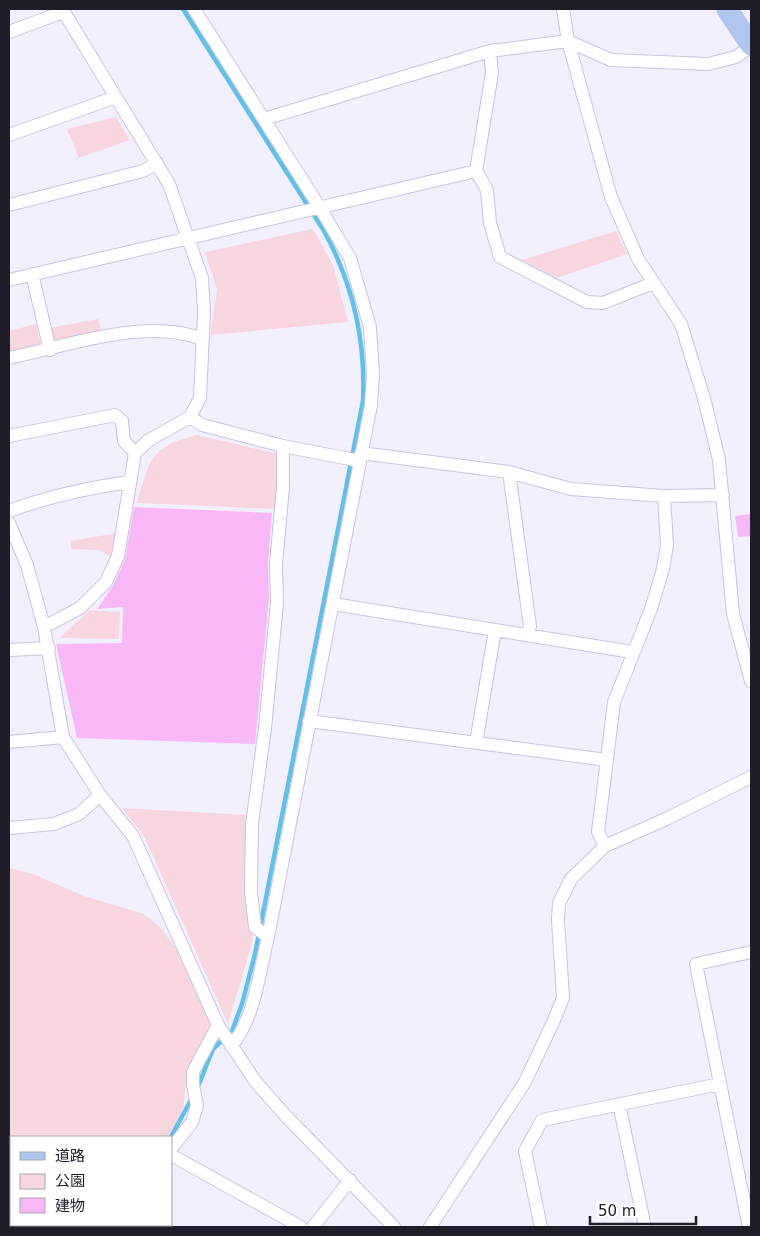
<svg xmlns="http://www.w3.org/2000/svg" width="760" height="1236" font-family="'DejaVu Sans','Noto Sans JP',sans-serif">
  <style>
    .green { fill: #f8d6df }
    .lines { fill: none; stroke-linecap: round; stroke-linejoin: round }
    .stream { stroke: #5dc1e9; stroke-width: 4.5 }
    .building { fill: #f8b8f7 }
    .street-casing { stroke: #c8c2e4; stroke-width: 14 }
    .primary-casing { stroke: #d2d2d4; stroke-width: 22 }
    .street { stroke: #fff; stroke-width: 12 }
    .primary { stroke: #afc7ee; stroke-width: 21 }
  </style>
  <rect width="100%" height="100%" fill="#f2f0fe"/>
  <!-- green -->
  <path class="green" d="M116 117 130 140 79 158 67 129Z
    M313 229 333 265 348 322 210 335 217 290 205 252Z
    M616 231 627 254 557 278 522 260Z
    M98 319 102 334 52 342 49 328Z
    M36 324 41 345 9 353V331Z
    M197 435 279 454 275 509 137 503C150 460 149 447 197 435Z
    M117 533 111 557 99 550 71 549V541Z
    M90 610 120 612 119 639 59 638Z
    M122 808 246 815 249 909 253 940 228 1024 145 838Z
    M9 868 33 874 84 896 144 914 161 928 197 978 213 1017 186 1077 184 1105 176 1127 167 1137H11V1225H101L100 1227H9Z"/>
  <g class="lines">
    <!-- stream -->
    <path class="stream" d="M183 9 324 231C353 284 366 340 363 401L255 954 242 1004 232 1031 213 1049 197 1089
      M171 1137 192 1098"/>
  </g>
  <!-- building -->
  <path class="building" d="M134 507 272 513 268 563 269 598 255 744 77 738 56 644 122 643 123 607 97 609 113 586 125 559Z
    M751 514V536L738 537 735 516Z"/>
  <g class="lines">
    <!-- street casing -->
    <g class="street-casing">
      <path id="street" d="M194 9 320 208 350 258 370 327 373 375 371 405 268 937C259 972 255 1019 231 1046
        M9 32 63 12
        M568 41 611 197 638 259 681 324 704 398 719 460 733 614 751 681
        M568 41 611 60 708 64 736 57 751 46
        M264 119 490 51 568 41 563 9
        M9 135 116 97
        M476 171 487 190 490 223 500 257 587 302 603 303 653 283
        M9 205 143 171 157 163
        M32 274 50 350
        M9 280 476 171 492 73 490 51
        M9 358C67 346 146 317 202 339
        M190 417 202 425 283 446 360 461
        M9 436 115 415 122 421 124 441 135 453
        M361 453 509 472 571 489 664 496 723 495
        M509 472 530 626 527 635
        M9 511C50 496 86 488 129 482
        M9 523 27 565 44 627 63 737 100 795 133 836 218 1025 255 1081 285 1115 394 1227
        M333 604 626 651 633 654
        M44 627 80 608 106 582 118 556 135 453 149 440 190 417 200 398 204 312 202 278 169 184 62 9
        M9 650 49 648
        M309 721 607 760
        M9 742 63 737
        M476 743 495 630
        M9 828 54 824 79 814 100 795
        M605 846 598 832 614 702 651 609 663 569 667 545 664 496
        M268 937 255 927 251 892 252 824 265 728 277 603 276 564 283 487V446
        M619 1104 645 1227
        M171 1149 192 1122 197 1105 193 1085V1072L218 1025
        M171 1155 301 1227
        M110 1227 111 1225
        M313 1227 350 1180
        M430 1227 525 1082 554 1020 563 998 558 920 559 903 571 879 605 846 666 819 751 777
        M541 1227 525 1151 542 1120 720 1084
        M749 1227 696 964 751 952"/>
    </g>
    <!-- primary casing -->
    <g class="primary-casing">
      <path id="primary" d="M727 9 751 45"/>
    </g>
    <!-- street -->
    <use href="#street" class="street"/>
    <!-- primary -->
    <use href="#primary" class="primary"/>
  </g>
  <!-- border -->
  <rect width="760" height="1236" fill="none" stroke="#201d2a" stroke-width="20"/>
  <!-- legend -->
  <rect x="10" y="1136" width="162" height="90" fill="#ffffff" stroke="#a6a5aa"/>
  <rect x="20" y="1152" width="25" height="8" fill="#afc7ee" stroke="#a6a5aa"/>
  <text x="55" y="1161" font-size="15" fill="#201d2a">道路</text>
  <rect x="20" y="1174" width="25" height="15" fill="#f8d6df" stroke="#a6a5aa"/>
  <text x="55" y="1186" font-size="15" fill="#201d2a">公園</text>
  <rect x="20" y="1198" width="25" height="15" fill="#f8b8f7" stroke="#a6a5aa"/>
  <text x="55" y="1211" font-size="15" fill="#201d2a">建物</text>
  <!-- scale -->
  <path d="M590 1216v8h106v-8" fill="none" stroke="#201d2a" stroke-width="2.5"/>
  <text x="598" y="1216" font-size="15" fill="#201d2a" stroke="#ffffff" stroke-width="4" paint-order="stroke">50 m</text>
</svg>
